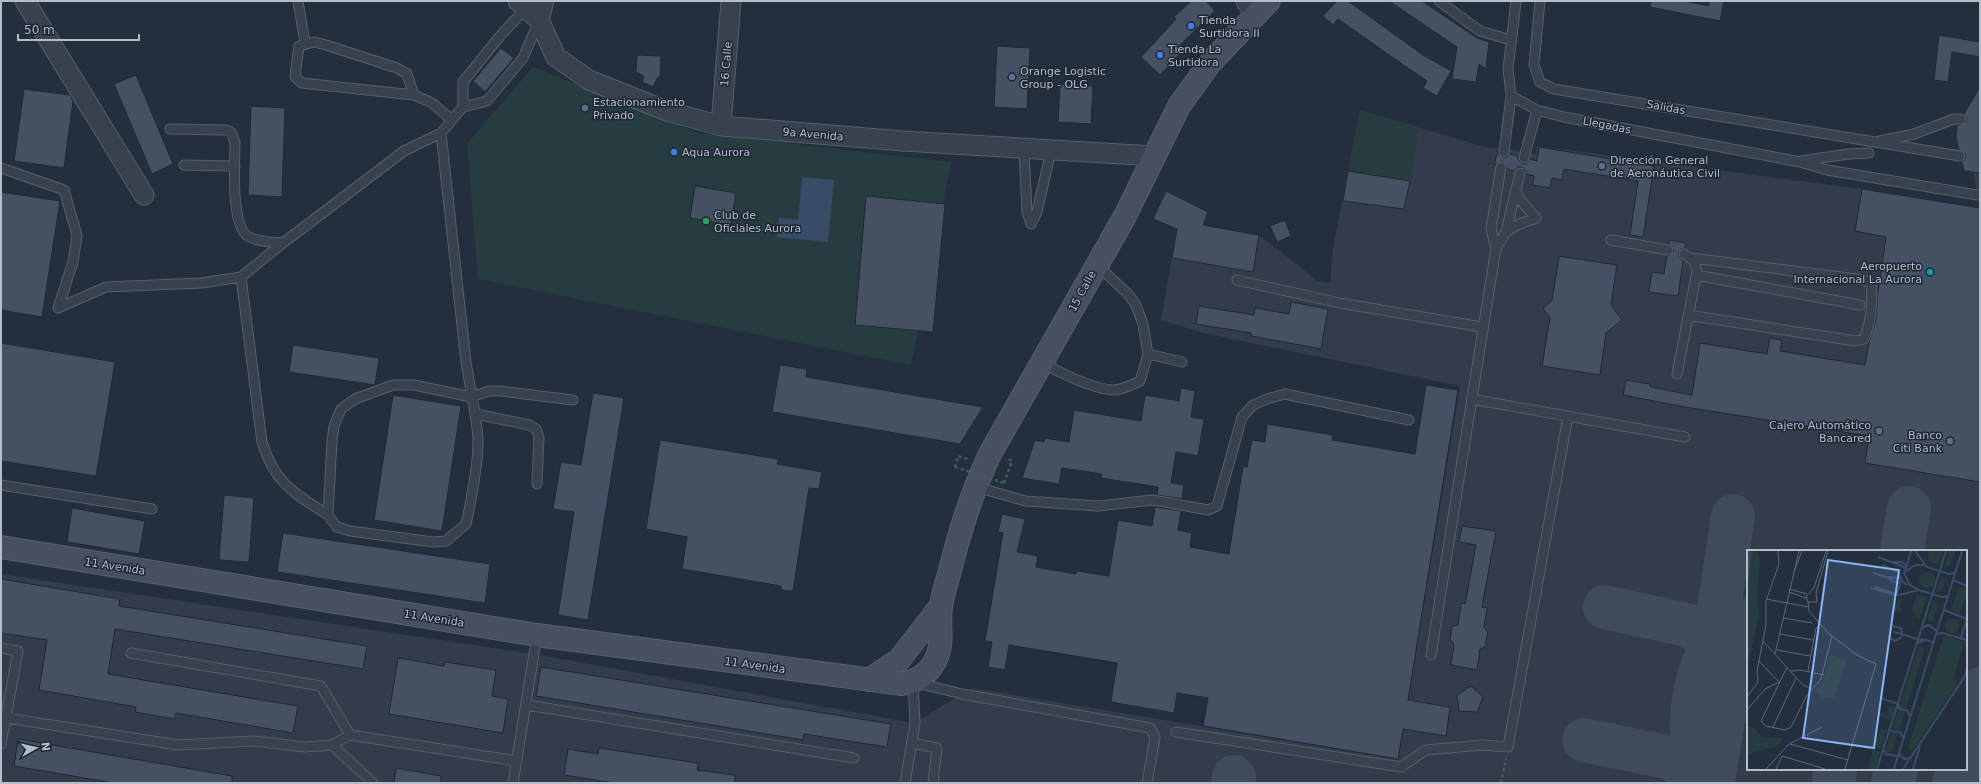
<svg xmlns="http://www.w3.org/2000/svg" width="1981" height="784" font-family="'DejaVu Sans',sans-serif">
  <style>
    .airport { fill: #323c4b; fill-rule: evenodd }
    .green { fill: #263c3f }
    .water { fill: #394c67 }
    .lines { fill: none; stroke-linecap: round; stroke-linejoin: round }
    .taxiway { stroke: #3f4a5a; stroke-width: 44 }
    .building { fill: #455162; stroke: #1f2835 }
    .lane-casing { stroke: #565f6c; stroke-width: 11 }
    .street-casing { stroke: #565f6c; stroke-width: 21 }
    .secondary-casing { stroke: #565f6c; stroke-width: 24 }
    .path { stroke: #44595c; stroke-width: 2.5; stroke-dasharray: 3 3; stroke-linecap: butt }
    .lane { stroke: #38414e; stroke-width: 9 }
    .street { stroke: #38414e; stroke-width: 19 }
    .secondary { stroke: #465061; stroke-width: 22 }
    .path-bridge { stroke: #44595c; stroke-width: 2.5; stroke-dasharray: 3 3; stroke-linecap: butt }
    .shop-dot { fill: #3f7fe0; stroke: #1d2633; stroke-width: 1.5 }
    .service-dot { fill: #5c6f8a; stroke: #1d2633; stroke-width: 1.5 }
    .leisure-dot { fill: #2e9e5b; stroke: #1d2633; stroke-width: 1.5 }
    .culture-dot { fill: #0f9aa8; stroke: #1d2633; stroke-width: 1.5 }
    .labels { text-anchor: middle; stroke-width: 3; stroke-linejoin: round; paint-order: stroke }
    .poi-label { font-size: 11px; fill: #b4bcc9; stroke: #1d2633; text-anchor: start }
    .street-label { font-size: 11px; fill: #b4bcc9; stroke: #1d2633 }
    .inset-river { fill: none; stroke: #394c67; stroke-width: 2 }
    .inset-road { fill: none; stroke: #5e6776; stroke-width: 1 }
    .view { fill: #8ab4f8; fill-opacity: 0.15; stroke: #8ab4f8; stroke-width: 2 }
    .inset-edge { fill: none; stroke: #b4bcc9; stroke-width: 2 }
  </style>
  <rect width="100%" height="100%" fill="#242f3e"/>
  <!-- airport -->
  <path class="airport" d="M1977 93 1980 107V783H1V574L534 654 914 723 972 688 1398 759 1460 386 1203 333 1161 320 1178 221 1259 235 1318 281 1330 283 1333 248 1360 110 1488 148H1505L1536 154 1537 146 1862 189 1979 208 1974 173 1964 171 1956 138 1957 126ZM1748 551H1966V769H1748Z"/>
  <!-- green -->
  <path class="green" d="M533 67 698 133 951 162 911 365 478 279 467 144Z
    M1360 110 1419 127 1410 181 1348 171Z"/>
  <!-- water -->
  <path class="water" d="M802 177 834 180 828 242 777 237 779 218 798 220Z"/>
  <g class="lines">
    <!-- taxiway -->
    <path class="taxiway" d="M1902 551 1909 508
      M1605 607 1687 625 1714 642 1728 664
      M1584 740 1671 758 1687 769 1702 783
      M1966 743 1980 689
      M1713 781 1740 620
      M1233 783 1234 777
      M1702 783C1686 735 1689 686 1714 642L1733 516
      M1834 783 1835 769
      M1893 783 1896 769
      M1954 783 1959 769"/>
  </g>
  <!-- building -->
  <path class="building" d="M1191 1H1206L1215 11 1175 50 1180 54 1160 75 1141 57 1176 19 1174 17Z
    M1337 1H1348L1423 55 1451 71 1437 96 1423 88 1427 81 1392 57 1338 19 1333 25 1323 16Z
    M1389 1H1422L1477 38 1489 42 1486 69 1479 64 1476 82 1452 79 1457 47Z
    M1651 1H1684L1709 6V1H1724L1720 21 1650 7Z
    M1939 35 1980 42V57L1952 52 1948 82 1934 80Z
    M997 46 1030 48 1027 109 994 107Z
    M501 48 514 58 485 92 473 81Z
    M637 55 661 56 660 78 658 77 653 87 642 82 644 76 636 72Z
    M136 75 173 164 152 174 114 84Z
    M1060 84 1093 86 1091 124 1058 122Z
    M1980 87V173L1964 171 1962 162 1965 159 1966 154 1959 150 1956 138 1957 126 1966 122 1967 119 1964 114Z
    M24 89 70 95 73 101 64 168 14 161Z
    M251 106 285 108 282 197 248 195Z
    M1539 147 1654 166 1643 237 1630 235 1638 181 1564 169 1562 180 1552 178 1550 188 1533 185 1534 176 1526 174V171L1522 167H1518L1514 171 1507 169 1506 165 1502 161 1494 165 1498 150 1499 155 1503 158 1507 157 1510 154 1518 156V160L1522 164H1526L1530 159 1537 161Z
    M1348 171 1410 181 1404 209 1343 201Z
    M695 186 736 193 731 225 690 218Z
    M1862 189 1980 208V482L1865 463 1869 436 1691 408 1623 395 1626 380 1650 384V387L1692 395 1700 343 1767 354 1770 338 1782 340 1780 351 1865 365 1869 342 1876 320 1878 291 1886 237 1855 231Z
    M1166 191 1208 212 1203 225 1259 235 1253 272 1172 258 1177 229 1153 219Z
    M1 192 60 201 42 317 1 310Z
    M866 196 945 204 933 332 855 325Z
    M1285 220 1291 236 1277 242 1270 226Z
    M1669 240 1686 243 1685 248 1681 249 1678 253 1679 257 1683 261 1678 296 1649 292 1652 272 1664 274 1667 256 1670 255 1674 251 1673 248 1669 244Z
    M1559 256 1617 265 1611 305 1622 320 1606 333 1600 375 1542 366 1550 318 1543 308 1552 301Z
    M1291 302 1328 309 1321 349 1251 336V333L1196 324 1199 306 1254 315 1255 308 1289 314Z
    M1 343 115 362 96 476 1 461Z
    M293 345 379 358 375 385 289 372Z
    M780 365 807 369 806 377 983 407 960 444 772 412Z
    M1426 385 1458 390 1408 700 1450 707 1446 736 1403 729 1398 759 1203 726 1208 698 1177 693 1174 713 1111 702 1117 663 1009 645 1005 670 988 667 992 642 985 641 1003 533 998 532 1002 514 1025 519 1017 552 1038 556 1036 567 1076 574 1077 571 1109 576 1118 520 1152 526 1155 507 1181 511 1178 530 1192 533 1190 547 1229 554 1243 466 1247 467 1252 440 1265 442 1267 424 1333 435 1332 440 1415 454Z
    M1181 388 1195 391 1191 417 1204 419 1198 456 1176 452 1171 483 1184 485 1182 499 1157 495 1158 487 1101 478 1102 474 1062 468 1059 484 1022 478 1035 440 1044 442 1045 438 1069 442 1074 410 1141 421 1145 395 1179 401Z
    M593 393 624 398 588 620 558 615 574 512 553 509 561 462 581 465Z
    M393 395 461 406 442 531 374 520Z
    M660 440 778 459 777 464 822 472 819 489 809 488 793 591 781 590V586L682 569 687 537 646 529Z
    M224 495 254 498 249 562 219 560Z
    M72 508 145 521 139 554 67 542Z
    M1462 526 1496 531 1482 607 1487 608 1484 627 1488 632 1485 647 1480 649 1477 670 1451 665 1454 644 1450 640 1452 626 1458 625 1461 603 1465 604 1476 545 1459 542Z
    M283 533 490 564 485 603 277 572Z
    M1 579 120 599 119 606 367 646 363 669 115 629 108 674 298 706 293 733 176 713 175 719 135 712 136 707 39 690 47 640 1 633Z
    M398 658 444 666 445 662 496 670 492 696 508 699 503 733 389 714Z
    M541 667 891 724 887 747 804 734 803 740 536 696Z
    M1471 686 1483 697 1477 712 1459 711 1457 695Z
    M18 739 232 776V783H114L14 766Z
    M599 748 698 763 697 770 735 775V783H614L564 775 568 749 598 754Z
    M396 768 441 776V783H394Z"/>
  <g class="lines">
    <!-- lane casing -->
    <g class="lane-casing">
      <path id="lane" d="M298 1 305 43
        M1439 1 1480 31 1511 40
        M1540 1 1534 65 1540 82 1554 89 1960 156
        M414 95 407 74 397 68 326 45 314 42 299 46 295 77 302 83 414 95 432 103 452 120
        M1511 96 1537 110 1564 117 1800 162 1827 170 1977 195
        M463 107V82L500 36 526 8
        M170 129 226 130 231 132 235 142C235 162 230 227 249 237 259 242 272 242 283 243L404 151 441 133 463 107 487 101 523 58 539 21
        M441 133 466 362C470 389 477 415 478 441 478 464 471 501 466 524L446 541 433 542 350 531 337 527 328 515 332 441 334 426 341 409 355 399 393 385H414L471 397 489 391H500L573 400
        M1880 141 1914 134 1954 119H1961
        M1024 149 1027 212 1031 224 1037 212 1051 151
        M1504 152 1511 96 1508 69 1516 1
        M1524 158 1537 110
        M1801 161 1848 154 1869 153
        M184 165 235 166
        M1 168 64 190 77 235 73 262 58 308 106 287 201 283 241 277 283 243
        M1506 232 1517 225 1536 218 1521 201 1516 192
        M1611 240 1668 250
        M1496 248 1506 232 1520 173
        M1696 275 1860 305
        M241 277 262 442C275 484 294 493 328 515
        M1237 280 1340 303 1482 327
        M1688 315 1855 341 1864 339C1871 324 1873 300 1871 284L1865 280 1691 258
        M1148 354 1182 362
        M1042 363C1059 372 1093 389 1113 390 1122 390 1132 385 1140 381L1148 354 1143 324 1136 305 1128 294 1097 265
        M1677 374 1697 271 1694 261 1684 254
        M1471 399 1685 437
        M476 414 529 425 536 429 539 437 537 484
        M1 485 152 509
        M976 487 1026 501 1098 506 1153 500 1208 510 1217 506 1242 417 1253 405 1267 399 1285 394 1409 420
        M1 648 18 651 1 744
        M131 653 321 686 350 735 517 761
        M1431 655 1496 248 1491 229 1501 167
        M527 705 854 758
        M1 717 178 745 254 741 305 747 332 745 350 735
        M1176 732 1401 767 1426 750 1482 745 1508 747 1568 416
        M912 743 937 748 933 783
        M332 745 373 783
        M513 783 537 635
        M905 783 915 723 913 682 962 694 1150 728 1155 737 1147 783"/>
    </g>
    <!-- street casing -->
    <g class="street-casing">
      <path id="street" d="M25 1 144 195
        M518 1 539 20 556 57 589 80 667 111 721 126 903 141 1154 156
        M1246 1 1255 14
        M539 20 544 1
        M721 126 731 1"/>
    </g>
    <!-- secondary casing -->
    <g class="secondary-casing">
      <path id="secondary" d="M1 547 537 635 902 684C914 682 925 676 932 666 946 645 938 628 941 607 942 596 946 585 949 574 959 534 972 491 990 454L1125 216 1179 106 1210 63 1269 1
        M869 680 899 660 940 607"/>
    </g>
    <!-- path -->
    <path class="path" d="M955 467 958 456 967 459
      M1004 483 1012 461 1008 459
      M1501 783 1506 758"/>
    <!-- lane -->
    <use href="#lane" class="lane"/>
    <!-- street -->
    <use href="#street" class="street"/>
    <!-- secondary -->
    <use href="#secondary" class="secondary"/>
    <!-- path-bridge -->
    <path class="path-bridge" d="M955 467 1004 483"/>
  </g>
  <!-- markers -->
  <g class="shop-dot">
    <circle cx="1191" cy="26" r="4"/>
    <circle cx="1160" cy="55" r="4"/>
    <circle cx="674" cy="152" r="4"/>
  </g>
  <g class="service-dot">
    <circle cx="1012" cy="77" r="4"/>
    <circle cx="585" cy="108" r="4"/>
    <circle cx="1602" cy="166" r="4"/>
    <circle cx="1879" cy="431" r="4"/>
    <circle cx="1950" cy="441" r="4"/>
  </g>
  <circle class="leisure-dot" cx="706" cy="221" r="4"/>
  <circle class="culture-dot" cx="1930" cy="272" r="4"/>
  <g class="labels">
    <!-- poi labels -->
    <g class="poi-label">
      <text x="1199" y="24">Tienda<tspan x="1199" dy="13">Surtidora II</tspan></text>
      <text x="1168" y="53">Tienda La<tspan x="1168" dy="13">Surtidora</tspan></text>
      <text x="1020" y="75">Orange Logistic<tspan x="1020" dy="13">Group - OLG</tspan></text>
      <text x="593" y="106">Estacionamiento<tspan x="593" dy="13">Privado</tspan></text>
      <text x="682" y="156">Aqua Aurora</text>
      <text x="1610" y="164">Dirección General<tspan x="1610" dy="13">de Aeronáutica Civil</tspan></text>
      <text x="714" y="219">Club de<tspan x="714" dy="13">Oficiales Aurora</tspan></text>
      <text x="1922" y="270" text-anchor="end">Aeropuerto<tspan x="1922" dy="13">Internacional La Aurora</tspan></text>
      <text x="1871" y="429" text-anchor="end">Cajero Automático<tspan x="1871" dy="13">Bancared</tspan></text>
      <text x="1942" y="439" text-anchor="end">Banco<tspan x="1942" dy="13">Citi Bank</tspan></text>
    </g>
    <!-- street labels -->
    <g class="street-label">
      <text transform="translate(726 64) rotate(-85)" y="4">16 Calle</text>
      <text transform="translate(1666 107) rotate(10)" y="4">Salidas</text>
      <text transform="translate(1607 125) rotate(11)" y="4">Llegadas</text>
      <text transform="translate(813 134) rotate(5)" y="4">9a Avenida</text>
      <text transform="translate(1082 291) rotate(-61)" y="4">15 Calle</text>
      <text transform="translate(115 566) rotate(9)" y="4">11 Avenida</text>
      <text transform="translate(434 618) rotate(9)" y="4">11 Avenida</text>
      <text transform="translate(755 665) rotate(8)" y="4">11 Avenida</text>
    </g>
  </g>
  <!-- overview -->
  <g transform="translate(1747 550)">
    <rect width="220" height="220" fill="#242f3e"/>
    <path d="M0 1H11L13 10 10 48 12 65 0 119ZM182 1H196L191 15 181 11ZM202 1H208L203 16 197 18ZM172 30a8 8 0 1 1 16 0a8 8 0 1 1-16 0ZM196 26 198 31 196 39 189 42 193 28ZM215 37 220 39V45L212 64 204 60 211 39ZM169 45 180 47 172 70 165 61ZM155 48 153 57 155 59 152 63 146 62 150 50ZM187 49 191 55 186 71 183 72 180 69ZM198 76a7 7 0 1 1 14 0a7 7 0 1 1-14 0ZM200 86 217 92 206 130 211 133 167 198 163 200 161 198 196 88ZM172 95 178 98 159 158 153 155ZM83 104 100 110 87 148H75L69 141 77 127ZM142 156 148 157 144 170 131 165 135 162 140 164ZM152 159 158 161 152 180 146 178ZM0 177H6L15 187 36 188 31 196 0 204ZM133 178 140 180 134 199 127 197ZM145 181 151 182 144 204 139 200ZM126 200 133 202 128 219H121Z" fill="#263c3f"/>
    <path class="inset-river" d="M168 1 180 17 202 24 209 23M131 7 160 18M145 12H155L161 16M135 15 151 22 155 30M158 21 164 1M126 23 140 27M206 30 220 36M154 33 145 31 140 27 152 28 160 35M0 35 3 1M128 37 152 45 172 40 195 47 201 46M124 38 148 45M172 40 163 35 157 23 168 15H177M150 44 154 32M197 60 220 69M146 76 154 78 155 84 176 91 170 93M175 78 181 75 189 80 190 83M189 84 195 83 220 90M142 87 148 91 154 88 155 84 146 82M214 88 220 68M174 89 187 92M134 148 151 154 153 158M151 158 161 161 163 168M142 181 153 182 157 189M137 200 139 204 151 206M152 203 157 209 163 208M130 219 199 1M147 219 215 1M156 219 218 126 220 119M166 219 173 196"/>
    <path class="inset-road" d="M47 22 55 1M42 39 60 44M42 42 59 48M69 43 70 52H61L59 47 67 38 79 1M69 43 81 1M19 49 61 57M61 52 62 61 81 83 110 105 129 114 98 219M36 68 65 73M33 84 66 90M16 91 55 134 65 140M30 100 63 106M28 104 52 1M40 117 14 171 19 176 38 180 44 177 60 145 74 129 85 86M43 121 53 120 77 125M61 121 69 78 73 75M0 147 11 132 10 121 19 75V51L32 14 31 1M0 160 18 139 32 132 12 111M26 177 49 128M43 194 101 210M19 219 42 194 75 177M29 219 35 206 78 219"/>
    <path class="view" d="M81 10 152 20 127 198 56 188Z"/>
    <rect width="220" height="220" class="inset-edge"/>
  </g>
  <!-- border -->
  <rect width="1981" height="784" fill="none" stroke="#b4bcc9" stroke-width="4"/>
  <!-- north arrow -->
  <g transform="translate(36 748) rotate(82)" stroke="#1d2633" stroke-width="3" paint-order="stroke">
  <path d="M0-3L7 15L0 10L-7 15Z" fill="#b4bcc9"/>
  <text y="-6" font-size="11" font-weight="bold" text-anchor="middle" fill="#b4bcc9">N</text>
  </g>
  <!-- scale -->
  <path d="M18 34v6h121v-6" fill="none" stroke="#b4bcc9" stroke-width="2"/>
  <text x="24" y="34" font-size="12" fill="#b4bcc9" stroke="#1d2633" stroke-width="3" paint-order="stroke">50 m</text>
</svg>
